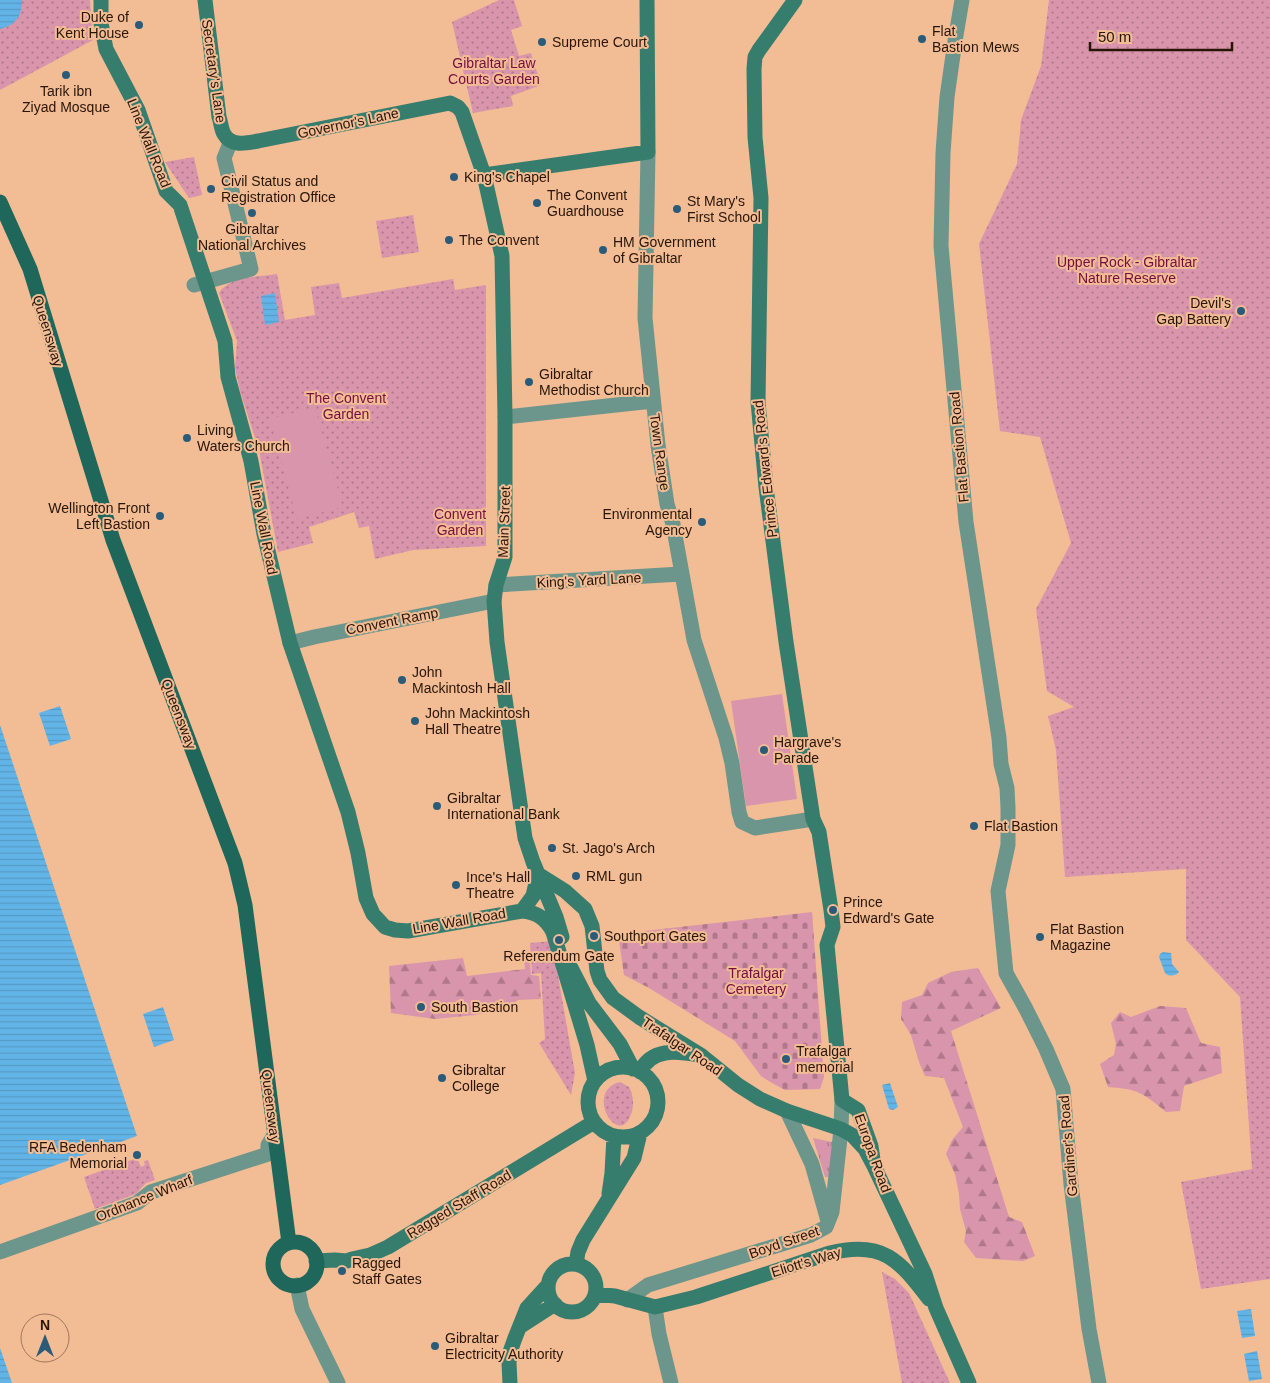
<svg xmlns="http://www.w3.org/2000/svg" width="1270" height="1383" font-family="Arial,sans-serif">
  <style>
    .grass { fill: url(#grass-tufts) }
    .forest { fill: url(#forest-firs) }
    .cemetery { fill: url(#cemetery-stones) }
    .park { fill: url(#park-dots) }
    .pitch { fill: #d995ac }
    .water { fill: url(#water-rules) }
    .lines { fill: none; stroke-linecap: round; stroke-linejoin: round }
    .street { stroke: #6c968c; stroke-width: 15 }
    .secondary { stroke: #377d6e; stroke-width: 15 }
    .primary { stroke: #1e675a; stroke-width: 15 }
    .poi-dot { fill: #2a5b79; stroke: #f2bc95; stroke-width: 2 }
    .labels { text-anchor: middle; stroke-width: 4; stroke-linejoin: round; paint-order: stroke }
    .poi-label { font-size: 14px; fill: #281506; stroke: #f2bc95; text-anchor: start }
    .park-label { font-size: 14px; fill: #730d40; stroke: #f2bc95 }
    .street-label { font-size: 14px; fill: #281506; stroke: #f2bc95 }
  </style>
  <defs>
    <pattern id="grass-tufts" width="24" height="20" patternUnits="userSpaceOnUse" patternTransform="scale(1.25)"><rect width="24" height="20" fill="#d995ac"/><path d="M3 7l-1-3M5 7V3M7 7l1-3M15 17l-1-3M17 17v-4M19 17l1-3" fill="none" stroke="#b0788a"/></pattern>
    <pattern id="forest-firs" width="22" height="20" patternUnits="userSpaceOnUse" patternTransform="scale(1.25)"><rect width="22" height="20" fill="#d995ac"/><path d="M5 1l3.5 6h-7zM16 11l3.5 6h-7z" fill="#b0788a"/></pattern>
    <pattern id="cemetery-stones" width="16" height="16" patternUnits="userSpaceOnUse" patternTransform="scale(1.25)"><rect width="16" height="16" fill="#d995ac"/><path d="M2 7V4a2 2 0 0 1 4 0v3zM10 15v-3a2 2 0 0 1 4 0v3z" fill="#b0788a"/></pattern>
    <pattern id="park-dots" width="8" height="8" patternUnits="userSpaceOnUse" patternTransform="scale(1.25)"><rect width="8" height="8" fill="#d995ac"/><path d="M2 2h.1M6 6h.1" fill="none" stroke="#b0788a" stroke-width="1.8" stroke-linecap="round"/></pattern>
    <pattern id="water-rules" width="6" height="5" patternUnits="userSpaceOnUse" patternTransform="scale(1.25)"><rect width="6" height="5" fill="#62b4e7"/><path d="M0 2.5h6" fill="none" stroke="#559ac5"/></pattern>
  </defs>
  <rect width="100%" height="100%" fill="#f2bc95"/>
  <!-- grass -->
  <path class="grass" d="M813 1138 832 1142 830 1177H825Z"/>
  <!-- forest -->
  <path class="forest" d="M529 952 531 975 539 976 541 999 518 1000 509 1007 475 1015 435 1019 391 1013 389 966 463 958 467 976 525 969 524 953Z
    M978 968 1001 1008 951 1031 1009 1217 1022 1222 1035 1256 1023 1261 976 1258 964 1242 966 1231 960 1209 959 1194 955 1174 946 1154 952 1140 963 1127 944 1078 925 1076 919 1062 911 1035 901 1019 902 1002 922 995 928 983 951 972Z
    M1160 1006 1186 1008 1201 1043 1220 1047 1222 1073 1184 1086 1180 1111 1166 1112C1143 1093 1138 1089 1108 1087L1100 1064 1114 1055 1116 1044 1111 1023 1120 1012 1131 1017Z"/>
  <!-- cemetery -->
  <path class="cemetery" d="M812 912 824 1077 820 1089 785 1090 772 1083 761 1076 735 1041 649 988 624 975 618 934Z"/>
  <!-- park -->
  <path class="park" d="M0 0H90L93 40 0 90Z
    M499 0H514L522 26 511 30 519 56 531 53 541 85 511 96 513 106 473 113 452 22Z
    M1049 0H1270V1279L1201 1289 1181 1182 1252 1169 1240 997 1186 940V869L1065 877 1056 750 1048 716 1074 707 1047 691 1036 609 1071 543 1040 437 1000 431 979 244 1017 164 1021 120 1041 66Z
    M194 157 202 195 189 198 165 162Z
    M413 215 419 252 382 258 376 221Z
    M277 274 285 320 315 315 311 287 339 283 342 298 453 279 455 290 486 285V546L413 550 375 559 369 526 359 528 354 512 309 527 313 543 278 552 259 450 240 391 235 368 237 341 219 293C229 276 259 277 277 274Z
    M552 941 575 1073 571 1095 539 1043 545 1039 541 973 532 974 530 943Z
    M620 1082 629 1087C634 1096 634 1106 631 1114 619 1150 583 1091 620 1082Z
    M137 1158 141 1167 145 1165 144 1161 148 1160 155 1180 146 1183 136 1194 95 1209 84 1177Z
    M882 1272 895 1279 909 1293 950 1383H902Z"/>
  <!-- pitch -->
  <path class="pitch" d="M315 407 343 507 297 519 270 419Z
    M782 694 797 799 746 806 731 701Z"/>
  <!-- water -->
  <path class="water" d="M0 0H22C22 16 16 25 0 29Z
    M275 293 279 322 265 325 261 296Z
    M60 706 71 739 50 746 39 713Z
    M0 725 137 1136 0 1185Z
    M1163 952 1171 953 1172 964 1179 972C1176 976 1169 977 1165 973L1159 957 1160 954Z
    M163 1007 174 1040 154 1047 143 1014Z
    M890 1083 898 1107 893 1110 889 1109 882 1085Z
    M1251 1309 1255 1336 1242 1338 1237 1311Z
    M0 1348 12 1383H0Z
    M1257 1351 1262 1379 1249 1381 1244 1354Z"/>
  <g class="lines">
    <!-- street -->
    <path class="street" d="M962 0 955 41 947 97 943 153 941 246 966 522 999 738 1001 764 1007 788 1008 808V845L998 891 1006 973 1026 1009 1046 1049 1063 1089 1071 1184 1089 1329 1099 1383
      M648 152 645 318 658 445 667 504 673 524 694 640 726 738 732 763 739 812 742 822 755 828 813 819
      M194 285 251 269 224 158 231 141
      M505 417 653 401
      M496 585 681 574
      M290 643 314 637 494 601
      M787 1111 812 1164 828 1221
      M0 1252 137 1203 151 1192 268 1154V1145L274 1135
      M297 1285 302 1309 338 1383
      M627 1300 648 1285 811 1235 826 1227 832 1212 841 1129 842 1100
      M655 1307 659 1334 671 1383"/>
    <!-- secondary -->
    <path class="secondary" d="M101 0V23L106 49 138 110 166 191 180 205 225 341 228 377 251 461 264 534 290 643 348 812 358 853 366 898 373 914 385 927 395 930 408 931 522 911C536 912 546 918 553 932L587 1045 595 1081
      M205 0 219 117C221 122 221 129 224 134 231 147 246 143 258 141L450 103 458 107 462 112 484 175 502 256 505 417V557L496 585 494 601 497 642 515 769 525 838 533 862 538 874 565 891 585 909 592 926 597 971 600 980 613 998 639 1017 702 1056 738 1085 760 1099 787 1111 841 1129 852 1135 865 1149 874 1166
      M795 0 759 50 755 57 754 69 755 137 761 198 758 402 766 487 786 642 813 819 819 832 831 910 833 927 827 945 842 1100 858 1110 871 1146 874 1166 925 1274 936 1308 969 1383
      M484 175 648 152 647 0
      M538 874 556 917 562 937
      M522 911 533 896 538 874
      M571 968 589 1003 620 1044 633 1069
      M588 1102a35 35 0 1 1 70 0a35 35 0 1 1-70 0Z
      M640 1072C651 1048 676 1051 699 1055
      M609 1194 612 1173 614 1136
      M316 1261 335 1260 347 1261 352 1259 370 1255 388 1247 594 1122
      M576 1264 578 1252 583 1240 634 1158 640 1133
      M548 1288a24 24 0 1 1 48 0a24 24 0 1 1-48 0Z
      M595 1294 615 1296 655 1307 696 1297 830 1253C883 1240 899 1260 929 1299
      M521 1326 555 1304
      M510 1383 509 1363 510 1352 515 1338 527 1308 548 1285"/>
    <!-- primary -->
    <path class="primary" d="M0 202 30 269 113 540 235 863 245 905 289 1243
      M273 1264a22 22 0 1 1 44 0a22 22 0 1 1-44 0Z"/>
  </g>
  <!-- markers -->
  <g class="poi-dot">
    <circle cx="139" cy="25" r="5"/>
    <circle cx="922" cy="39" r="5"/>
    <circle cx="542" cy="42" r="5"/>
    <circle cx="66" cy="75" r="5"/>
    <circle cx="454" cy="177" r="5"/>
    <circle cx="211" cy="189" r="5"/>
    <circle cx="537" cy="203" r="5"/>
    <circle cx="677" cy="209" r="5"/>
    <circle cx="252" cy="213" r="5"/>
    <circle cx="449" cy="240" r="5"/>
    <circle cx="603" cy="250" r="5"/>
    <circle cx="1241" cy="311" r="5"/>
    <circle cx="529" cy="382" r="5"/>
    <circle cx="187" cy="438" r="5"/>
    <circle cx="160" cy="516" r="5"/>
    <circle cx="702" cy="522" r="5"/>
    <circle cx="402" cy="680" r="5"/>
    <circle cx="415" cy="721" r="5"/>
    <circle cx="764" cy="750" r="5"/>
    <circle cx="437" cy="806" r="5"/>
    <circle cx="974" cy="826" r="5"/>
    <circle cx="552" cy="848" r="5"/>
    <circle cx="576" cy="876" r="5"/>
    <circle cx="456" cy="885" r="5"/>
    <circle cx="833" cy="910" r="5"/>
    <circle cx="594" cy="936" r="5"/>
    <circle cx="1040" cy="937" r="5"/>
    <circle cx="559" cy="940" r="5"/>
    <circle cx="421" cy="1007" r="5"/>
    <circle cx="786" cy="1059" r="5"/>
    <circle cx="442" cy="1078" r="5"/>
    <circle cx="137" cy="1155" r="5"/>
    <circle cx="342" cy="1271" r="5"/>
    <circle cx="435" cy="1346" r="5"/>
  </g>
  <g class="labels">
    <!-- poi labels -->
    <g class="poi-label">
      <text x="129" y="22" text-anchor="end">Duke of<tspan x="129" dy="16">Kent House</tspan></text>
      <text x="932" y="36">Flat<tspan x="932" dy="16">Bastion Mews</tspan></text>
      <text x="552" y="47">Supreme Court</text>
      <text x="66" y="96" text-anchor="middle">Tarik ibn<tspan x="66" dy="16">Ziyad Mosque</tspan></text>
      <text x="464" y="182">King's Chapel</text>
      <text x="221" y="186">Civil Status and<tspan x="221" dy="16">Registration Office</tspan></text>
      <text x="547" y="200">The Convent<tspan x="547" dy="16">Guardhouse</tspan></text>
      <text x="687" y="206">St Mary's<tspan x="687" dy="16">First School</tspan></text>
      <text x="252" y="234" text-anchor="middle">Gibraltar<tspan x="252" dy="16">National Archives</tspan></text>
      <text x="459" y="245">The Convent</text>
      <text x="613" y="247">HM Government<tspan x="613" dy="16">of Gibraltar</tspan></text>
      <text x="1231" y="308" text-anchor="end">Devil's<tspan x="1231" dy="16">Gap Battery</tspan></text>
      <text x="539" y="379">Gibraltar<tspan x="539" dy="16">Methodist Church</tspan></text>
      <text x="197" y="435">Living<tspan x="197" dy="16">Waters Church</tspan></text>
      <text x="150" y="513" text-anchor="end">Wellington Front<tspan x="150" dy="16">Left Bastion</tspan></text>
      <text x="692" y="519" text-anchor="end">Environmental<tspan x="692" dy="16">Agency</tspan></text>
      <text x="412" y="677">John<tspan x="412" dy="16">Mackintosh Hall</tspan></text>
      <text x="425" y="718">John Mackintosh<tspan x="425" dy="16">Hall Theatre</tspan></text>
      <text x="774" y="747">Hargrave's<tspan x="774" dy="16">Parade</tspan></text>
      <text x="447" y="803">Gibraltar<tspan x="447" dy="16">International Bank</tspan></text>
      <text x="984" y="831">Flat Bastion</text>
      <text x="562" y="853">St. Jago's Arch</text>
      <text x="586" y="881">RML gun</text>
      <text x="466" y="882">Ince's Hall<tspan x="466" dy="16">Theatre</tspan></text>
      <text x="843" y="907">Prince<tspan x="843" dy="16">Edward's Gate</tspan></text>
      <text x="1050" y="934">Flat Bastion<tspan x="1050" dy="16">Magazine</tspan></text>
      <text x="604" y="941">Southport Gates</text>
      <text x="559" y="961" text-anchor="middle">Referendum Gate</text>
      <text x="431" y="1012">South Bastion</text>
      <text x="796" y="1056">Trafalgar<tspan x="796" dy="16">memorial</tspan></text>
      <text x="452" y="1075">Gibraltar<tspan x="452" dy="16">College</tspan></text>
      <text x="127" y="1152" text-anchor="end">RFA Bedenham<tspan x="127" dy="16">Memorial</tspan></text>
      <text x="352" y="1268">Ragged<tspan x="352" dy="16">Staff Gates</tspan></text>
      <text x="445" y="1343">Gibraltar<tspan x="445" dy="16">Electricity Authority</tspan></text>
    </g>
    <!-- park labels -->
    <g class="park-label">
      <text x="494" y="68">Gibraltar Law<tspan x="494" dy="16">Courts Garden</tspan></text>
      <text x="1127" y="267">Upper Rock - Gibraltar<tspan x="1127" dy="16">Nature Reserve</tspan></text>
      <text x="346" y="403">The Convent<tspan x="346" dy="16">Garden</tspan></text>
      <text x="460" y="519">Convent<tspan x="460" dy="16">Garden</tspan></text>
      <text x="756" y="978">Trafalgar<tspan x="756" dy="16">Cemetery</tspan></text>
    </g>
    <!-- street labels -->
    <g class="street-label">
      <text transform="translate(214 71) rotate(82)" y="5">Secretary's Lane</text>
      <text transform="translate(348 123) rotate(-12)" y="5">Governor's Lane</text>
      <text transform="translate(149 143) rotate(68)" y="5">Line Wall Road</text>
      <text transform="translate(48 331) rotate(73)" y="5">Queensway</text>
      <text transform="translate(959 447) rotate(-95)" y="5">Flat Bastion Road</text>
      <text transform="translate(660 452) rotate(82)" y="5">Town Range</text>
      <text transform="translate(765 469) rotate(-96)" y="5">Prince Edward's Road</text>
      <text transform="translate(504 522) rotate(-88)" y="5">Main Street</text>
      <text transform="translate(264 528) rotate(79)" y="5">Line Wall Road</text>
      <text transform="translate(589 580) rotate(-3)" y="5">King's Yard Lane</text>
      <text transform="translate(392 621) rotate(-11)" y="5">Convent Ramp</text>
      <text transform="translate(179 714) rotate(69)" y="5">Queensway</text>
      <text transform="translate(459 921) rotate(-10)" y="5">Line Wall Road</text>
      <text transform="translate(682 1046) rotate(34)" y="5">Trafalgar Road</text>
      <text transform="translate(271 1106) rotate(83)" y="5">Queensway</text>
      <text transform="translate(1068 1146) rotate(-95)" y="5">Gardiner's Road</text>
      <text transform="translate(873 1153) rotate(70)" y="5">Europa Road</text>
      <text transform="translate(144 1198) rotate(-22)" y="5">Ordnance Wharf</text>
      <text transform="translate(459 1204) rotate(-31)" y="5">Ragged Staff Road</text>
      <text transform="translate(784 1242) rotate(-19)" y="5">Boyd Street</text>
      <text transform="translate(806 1262) rotate(-17)" y="5">Eliott's Way</text>
    </g>
  </g>
  <!-- north arrow -->
  <g transform="translate(45 1338)"><circle r="24" fill="#f2bc95" stroke="#a1795c"/>
  <path d="M0-4L9 19L0 12L-9 19Z" fill="#2a5b79"/>
  <text y="-8" font-size="14" font-weight="bold" text-anchor="middle" fill="#281506">N</text>
  </g>
  <!-- scale -->
  <path d="M1090 42v8h142v-8" fill="none" stroke="#281506" stroke-width="2.5"/>
  <text x="1098" y="42" font-size="15" fill="#281506" stroke="#f2bc95" stroke-width="4" paint-order="stroke">50 m</text>
</svg>
